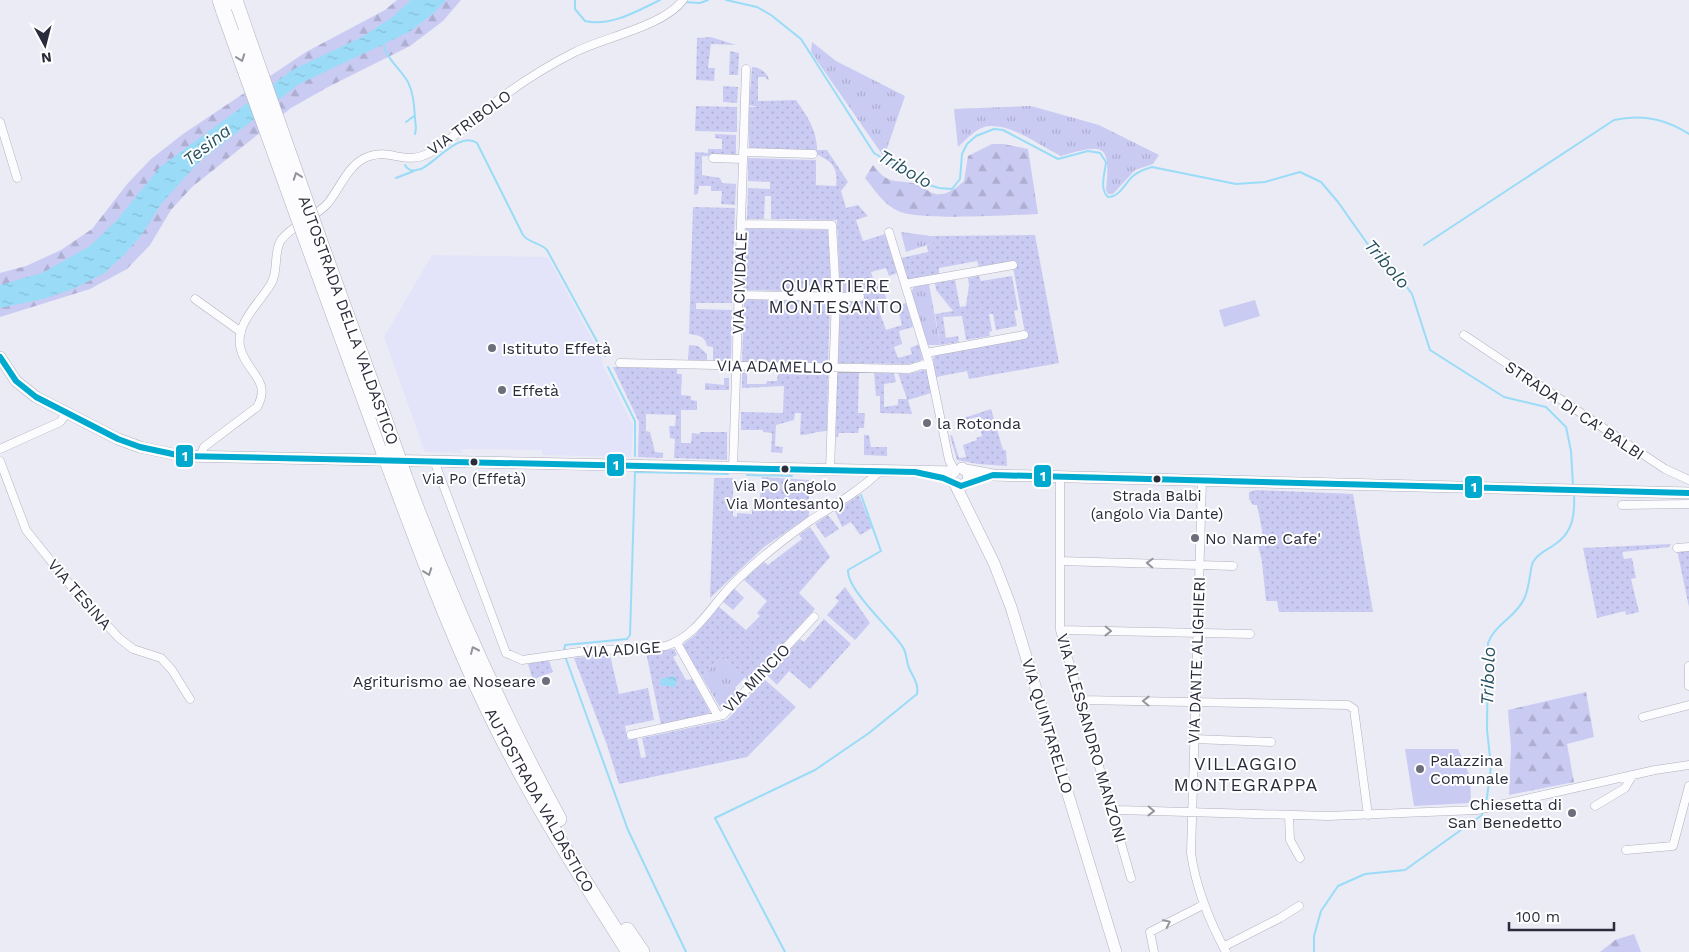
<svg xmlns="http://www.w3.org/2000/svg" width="1689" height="952" font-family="'Work Sans',sans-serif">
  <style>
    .built { fill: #e3e4f9 }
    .grass { fill: url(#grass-tufts) }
    .forest { fill: url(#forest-firs) }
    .garden { fill: url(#garden-dots) }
    .pitch { fill: #cacbf3 }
    .water { fill: url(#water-ripples) }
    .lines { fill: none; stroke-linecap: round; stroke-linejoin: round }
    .stream { stroke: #9adcf7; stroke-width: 2 }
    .street-casing { stroke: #b0b1bd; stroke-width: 9 }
    .secondary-casing { stroke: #b0b1bd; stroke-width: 12 }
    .highway-casing { stroke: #b0b1bd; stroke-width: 16 }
    .street { stroke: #fcfcfe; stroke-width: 8 }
    .secondary { stroke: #fcfcfe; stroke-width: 11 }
    .highway { stroke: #fcfcfe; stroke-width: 15 }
    .highway-bridge-casing { stroke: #b0b1bd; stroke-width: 16; stroke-linecap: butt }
    .highway-bridge { stroke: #fcfcfe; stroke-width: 15 }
    .bus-1-casing { stroke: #fff; stroke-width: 10 }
    .bus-1 { stroke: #00a9ce; stroke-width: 6 }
    .oneway { stroke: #93949c }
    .poi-dot { fill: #6d6e7c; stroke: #fff; stroke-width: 2 }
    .bus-dot { fill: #2a2b3b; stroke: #fff; stroke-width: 2 }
    .labels { text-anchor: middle; stroke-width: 4; stroke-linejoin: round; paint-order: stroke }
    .bus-label { font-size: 15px; fill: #2a2b3b; stroke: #fff }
    .street-label { font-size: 16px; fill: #2a2b3b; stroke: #fff }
    .poi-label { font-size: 16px; fill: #2a2b3b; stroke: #fff; text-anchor: start }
    .water-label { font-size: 18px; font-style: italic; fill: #285261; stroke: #fff }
    .neighbourhood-label { font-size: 18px; letter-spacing: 1px; fill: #2a2b3b; stroke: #fff }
    .line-badge { stroke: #fff; stroke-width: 2 }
    .badge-label { font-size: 14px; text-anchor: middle; font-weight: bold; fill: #fff }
  </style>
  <defs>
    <pattern id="grass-tufts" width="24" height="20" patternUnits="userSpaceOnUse" patternTransform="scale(1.25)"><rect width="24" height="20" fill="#cacbf3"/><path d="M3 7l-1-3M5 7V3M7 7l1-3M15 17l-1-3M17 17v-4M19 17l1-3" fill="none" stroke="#aeaed1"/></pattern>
    <pattern id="forest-firs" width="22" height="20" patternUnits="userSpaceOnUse" patternTransform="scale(1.25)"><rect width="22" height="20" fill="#cacbf3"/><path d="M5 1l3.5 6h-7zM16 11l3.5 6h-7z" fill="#aeaed1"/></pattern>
    <pattern id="garden-dots" width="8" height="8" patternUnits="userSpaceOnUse" patternTransform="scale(1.25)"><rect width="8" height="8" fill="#cacbf3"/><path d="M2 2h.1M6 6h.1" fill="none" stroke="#aeaed1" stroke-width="1.8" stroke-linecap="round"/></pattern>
    <pattern id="water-ripples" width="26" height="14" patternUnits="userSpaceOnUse" patternTransform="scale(1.25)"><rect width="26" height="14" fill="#9adcf7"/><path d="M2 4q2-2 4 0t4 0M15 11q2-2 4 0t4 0" fill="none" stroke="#85bdd5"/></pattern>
  </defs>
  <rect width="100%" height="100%" fill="#eaebf5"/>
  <!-- built -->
  <path class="built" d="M432 255 548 257 602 358 603 366 633 426 631 457 542 455V450L462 449V453L425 452 384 337Z"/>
  <!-- grass -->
  <path class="grass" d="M812 42 836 61 905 96 884 157 811 52Z
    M1031 106 1099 125 1159 155 1153 164 1135 170 1113 194H1108L1106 190C1111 142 1103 144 1061 156 1040 146 1014 125 990 126 978 126 967 139 958 147L954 109Z
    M901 232 931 236 933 243 906 252Z
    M929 284 940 345H928L911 292 914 287Z
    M722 656 745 677 735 688 739 692 721 709 702 677Z"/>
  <!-- forest -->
  <path class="forest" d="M397 0H461L443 21 410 46 328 87 291 108 192 187 171 210 150 245 127 269 90 289 0 317V273L26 266 61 250 92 229 128 183 151 159 183 134 306 52 385 10Z
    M992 144H1003L1028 149 1038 214C1009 215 920 221 898 211 884 205 874 189 865 178L873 165C888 184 892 180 913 183 919 184 925 189 930 192 943 199 955 189 964 181L968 156Z
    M1586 692 1594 737 1567 744 1574 782 1509 795 1511 748 1508 710Z
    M1634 934 1641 952H1600L1615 940Z"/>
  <!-- garden -->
  <path class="garden" d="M711 37 736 45 711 44 708 68H715L714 81 696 80 697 38Z
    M730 51 739 53 738 75H729Z
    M752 67C759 67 768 73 769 80L766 79V77H758V101L796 100C807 116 817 130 817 150H827L848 182 841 191 846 208 858 205 868 216 856 220 863 241 885 234 897 273 889 276 886 268 871 272 875 284 881 282 887 301 877 305 886 330 902 325 897 306 906 303 913 327 899 331 902 344 894 347 898 358 912 354 910 348 919 344 923 360 909 364 838 363 840 301 859 302 860 293H840L837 220 771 219V196H765L764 219H747L748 188 770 189V182L748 181V158L816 160V185L836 186C838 167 833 162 816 154V150L749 148V107H757L749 105Z
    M723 86 738 87 737 103 723 102Z
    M696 106 737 107V132L695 131Z
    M715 134 736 135V157L702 156V175L720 178 722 183 736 184 735 205 721 204 722 191H711V186H699L698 194 694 195 695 152 708 153V149H722V139L715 138Z
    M693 207 735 208 732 303H696V309L732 310 731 361H713V347L707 346C705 336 698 335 689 334Z
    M746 228 828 230 831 292 744 290Z
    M1035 235 1059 363 969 379 967 371 936 377 933 359 935 355 1026 338 1012 262 979 267 977 261 939 268V274L908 280 901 258 928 252 927 245 933 243 931 236Z
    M979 276 981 281 1012 276 1018 310 1014 311 1017 326 996 330 993 314H989L992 331 989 332 990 336 966 340 962 316 943 317 946 338 958 336 959 342 940 345 935 314 953 311 936 290 935 283 955 280 960 307 966 306 969 285 968 278Z
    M744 299 830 301 828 363 742 362Z
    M689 345 698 346 707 354V361L688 360Z
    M613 367 677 369V374H682L681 395 691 396V400L697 401V410H681V443H691L692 433 699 434 700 432H727V460L674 458 675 439 670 438 669 426H675L676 415 646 414V431L650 432 655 452 663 453V458L638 457 639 422Z
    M927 369 931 393 908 400 912 414 880 413V396H876L874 373H894L896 382 884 384V407L898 405V399H907L898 373 909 374Z
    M742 370H752L747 372V384H766L767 381H777L778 373 775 371 828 372 827 431C817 431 809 435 800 435L801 413H795L794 420 776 425 775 446 783 447 782 453 771 452 772 433 763 432V430H741V412L783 413 784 386 742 388Z
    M837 372H859L858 413H865L864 428H859L858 433H839L838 437H836Z
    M724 378H729V390H705V383L724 385Z
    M991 409 1003 450H1006L1007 466 978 464 957 460 950 436 952 435 959 458 966 457 963 445 977 440 976 438 982 436 977 417 965 420 964 418Z
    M864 435H869L871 447H887V456L864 455Z
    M762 477 809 480V516L764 547 710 598 714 478H733V516L737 517V513L752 514V508H759Z
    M1256 490 1353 494 1373 612H1279L1277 601H1266L1262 562 1257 541 1264 540 1257 505H1253L1249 499V492Z
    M859 495 872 528 860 535 851 522 842 527 835 511Z
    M828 515 839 529 825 538 815 524Z
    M810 527 830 557 799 593 815 609 749 681 722 656 702 677 682 645 695 635 718 606 746 630 760 616 757 613 767 601 744 580 764 562 768 565 802 539 799 535Z
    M1671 544 1669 547 1622 552 1624 559 1632 558 1636 578 1631 579 1639 612 1626 615 1625 611 1597 618 1583 548Z
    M1689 549V607L1677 550Z
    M845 587 870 623 855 640 827 615 839 601 835 598Z
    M734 588 744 598 733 610 722 601Z
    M824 619 851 644 810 689 789 671 777 685 767 675 768 672 800 639 804 642Z
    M674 649 677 655 673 657 686 680 692 679 710 712 708 714 661 725 646 652Z
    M610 655 619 694 648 688 654 720 625 726 628 740 637 738 641 758 646 757 642 738 727 720 764 679 796 707 747 757 619 784 607 745 574 658Z
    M548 658 553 672 536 678 538 683 534 684 528 664Z"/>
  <!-- pitch -->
  <path class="pitch" d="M1255 300 1260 316 1224 327 1219 310Z
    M1405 749H1458L1470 776 1471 803 1414 806Z"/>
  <!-- water -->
  <path class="water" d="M411 0H446L435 12 409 32 299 84 198 163 161 204 143 233 124 255 103 274 73 289 43 299 0 308V285L42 273 90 246 117 220 160 167 294 69 362 37 391 18Z
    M674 676 677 680 675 687 660 685 661 679Z"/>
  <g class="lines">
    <!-- stream -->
    <path class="stream" d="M575 0V9L585 21C611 27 637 11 660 0
      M726 0 757 7 771 15 801 39 874 153 923 183 939 188 952 189 960 179 962 154 967 144 976 136 994 129 1003 130 1058 159 1088 151 1100 153 1106 162C1105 173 1099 189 1108 197 1120 197 1125 183 1133 176 1139 171 1145 169 1152 167L1236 184 1265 182 1300 172 1321 182 1338 202 1369 246 1395 271 1412 294 1430 350 1504 397 1546 407 1566 427 1571 451 1573 485
      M684 2 700 3 708 0
      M383 43C387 60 399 67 408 82 415 96 414 113 416 128L415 134
      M406 122 414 116
      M405 165C409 172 414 171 421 169 436 162 460 131 477 143L523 235C530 244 540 242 547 250L605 356
      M396 178 414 171
      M1424 245 1614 120C1640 114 1666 119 1689 134
      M608 367 635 421V456
      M747 475 792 476
      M564 652 565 645 627 639 630 635 635 472 728 474
      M565 656 628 830 686 952
      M1486 805 1491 766 1487 730 1488 643C1495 624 1516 617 1524 599 1530 588 1530 567 1533 562 1538 553 1547 550 1554 545 1573 533 1575 515 1574 494
      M785 952 715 818 815 770 869 733 917 694C919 684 913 677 909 668 906 661 907 652 902 646 891 629 846 589 848 570L881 551 861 495
      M1314 952V936L1321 911 1338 886 1365 874 1405 870 1482 815 1483 811"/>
    <!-- street casing -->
    <g class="street-casing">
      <path id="street" d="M0 122 17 178
        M743 152 813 154
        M713 158 743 159
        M741 224 832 225 836 296 830 470
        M889 232 929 363 949 460 955 471
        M905 284 1013 265
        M738 295 860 297
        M195 299 241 332
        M1464 335 1665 469 1689 480
        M926 353 1024 335
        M620 363 909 369 929 363
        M0 449 60 422 67 413
        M200 457 204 447 257 407C273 380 244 371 240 346 236 323 260 302 271 284 279 270 273 253 281 240 293 224 315 218 328 203 341 187 349 162 370 156 392 149 407 167 433 151 451 140 466 125 483 112 511 89 543 68 575 52 605 37 664 26 683 0
        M0 461 26 530 75 591 119 638 133 649 161 658 172 670 190 699
        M435 463 506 653 522 660 579 652 666 646C698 636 713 602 737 580 760 558 785 538 811 520 835 505 859 491 879 472
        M733 468 746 69
        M1060 477V630L1131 878
        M1202 481 1191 853C1196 889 1209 920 1226 952
        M1622 505 1689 504
        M1677 548 1689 547
        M1060 561 1233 566
        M1060 630 1250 634
        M677 643 718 716
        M1689 666V686
        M1080 700 1348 705 1354 709 1368 815
        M1643 717 1689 705
        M631 735 723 715 814 617
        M1194 739 1271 742
        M1595 806 1625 788 1632 776
        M1112 808 1118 810 1328 816 1477 810 1655 770 1689 765
        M1289 815 1290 840 1300 858
        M1626 850 1673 846 1689 786
        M1223 947 1280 918 1299 906
        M1154 952 1150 932 1203 905"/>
    </g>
    <!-- secondary casing -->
    <g class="secondary-casing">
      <path id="secondary" d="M0 357 16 381 36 397 118 439 140 447 182 456 954 472
        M966 470 993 475 1689 493
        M953 482 961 486 968 482 969 473 962 468
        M955 484 994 563 1011 607 1116 952"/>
    </g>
    <!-- highway casing -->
    <g class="highway-casing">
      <path id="highway" d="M220 0 224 12
        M235 0 246 32
        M306 239 384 453
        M319 239 383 415
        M393 477C428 571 463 664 510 753 546 822 588 887 629 952
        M405 478C449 596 499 709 559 819
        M627 930 642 952"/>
    </g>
    <!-- street -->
    <use href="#street" class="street"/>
    <!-- secondary -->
    <use href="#secondary" class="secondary"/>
    <!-- highway -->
    <use href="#highway" class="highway"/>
    <!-- highway-bridge casing -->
    <g class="highway-bridge-casing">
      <path id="highway-bridge" d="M224 12 306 239
        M246 32 319 239
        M383 415 405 478
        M384 453 393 477"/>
    </g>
    <!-- highway-bridge -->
    <use href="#highway-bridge" class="highway-bridge"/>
    <!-- bus-1 casing -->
    <g class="bus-1-casing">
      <path id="bus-1" d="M0 357 16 381 36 397 118 439 140 447 182 456 915 472 943 478 961 486 993 475 1689 493"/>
    </g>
    <!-- bus-1 -->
    <use href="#bus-1" class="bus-1"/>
  </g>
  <!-- one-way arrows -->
  <defs><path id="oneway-chevron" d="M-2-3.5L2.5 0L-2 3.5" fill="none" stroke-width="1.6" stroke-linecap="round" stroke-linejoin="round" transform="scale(1.25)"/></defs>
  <g class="oneway">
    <use href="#oneway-chevron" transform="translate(241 58) rotate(70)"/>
    <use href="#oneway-chevron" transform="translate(297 176) rotate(-110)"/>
    <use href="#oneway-chevron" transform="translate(1150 563) rotate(-178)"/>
    <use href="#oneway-chevron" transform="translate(428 572) rotate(70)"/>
    <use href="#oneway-chevron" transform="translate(1108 631) rotate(1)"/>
    <use href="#oneway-chevron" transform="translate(474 650) rotate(-114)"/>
    <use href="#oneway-chevron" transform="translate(1146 701) rotate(-179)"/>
    <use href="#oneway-chevron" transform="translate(1151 811) rotate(1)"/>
    <use href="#oneway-chevron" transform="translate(1167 923) rotate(-26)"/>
  </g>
  <!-- markers -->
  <g class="poi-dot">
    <circle cx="492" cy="348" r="5"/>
    <circle cx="502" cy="390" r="5"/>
    <circle cx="927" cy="423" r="5"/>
    <circle cx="1195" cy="538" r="5"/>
    <circle cx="546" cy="681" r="5"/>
    <circle cx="1420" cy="769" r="5"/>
    <circle cx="1572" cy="813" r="5"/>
  </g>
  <g class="bus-dot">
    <circle cx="474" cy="462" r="4.5"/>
    <circle cx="785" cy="469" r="4.5"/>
    <circle cx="1157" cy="479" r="4.5"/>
  </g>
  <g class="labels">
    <!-- bus labels -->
    <g class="bus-label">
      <text x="474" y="484">Via Po (Effetà)</text>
      <text x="785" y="491">Via Po (angolo<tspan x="785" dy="18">Via Montesanto)</tspan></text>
      <text x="1157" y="501">Strada Balbi<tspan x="1157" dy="18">(angolo Via Dante)</tspan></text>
    </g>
    <!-- street labels -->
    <g class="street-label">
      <text transform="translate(469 122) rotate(-36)" y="6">VIA TRIBOLO</text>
      <text transform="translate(739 283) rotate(-88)" y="6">VIA CIVIDALE</text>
      <text transform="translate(349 320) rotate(70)" y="6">AUTOSTRADA DELLA VALDASTICO</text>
      <text transform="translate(775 366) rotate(1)" y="6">VIA ADAMELLO</text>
      <text transform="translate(1575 410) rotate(34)" y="6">STRADA DI CA' BALBI</text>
      <text transform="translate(80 594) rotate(49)" y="6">VIA TESINA</text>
      <text transform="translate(622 649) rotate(-4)" y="6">VIA ADIGE</text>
      <text transform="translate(1196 660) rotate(-88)" y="6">VIA DANTE ALIGHIERI</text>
      <text transform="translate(756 678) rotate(-46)" y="6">VIA MINCIO</text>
      <text transform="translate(1048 726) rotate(73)" y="6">VIA QUINTARELLO</text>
      <text transform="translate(1092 738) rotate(74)" y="6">VIA ALESSANDRO MANZONI</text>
      <text transform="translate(540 800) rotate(61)" y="6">AUTOSTRADA VALDASTICO</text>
    </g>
    <!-- poi labels -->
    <g class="poi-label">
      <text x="502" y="354">Istituto Effetà</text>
      <text x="512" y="396">Effetà</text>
      <text x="937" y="429">la Rotonda</text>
      <text x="1205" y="544">No Name Cafe'</text>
      <text x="536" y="687" text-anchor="end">Agriturismo ae Noseare</text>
      <text x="1430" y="766">Palazzina<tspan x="1430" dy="18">Comunale</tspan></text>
      <text x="1562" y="810" text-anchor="end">Chiesetta di<tspan x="1562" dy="18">San Benedetto</tspan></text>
    </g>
    <!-- water labels -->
    <g class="water-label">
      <text transform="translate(207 145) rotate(-38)" y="6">Tesina</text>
      <text transform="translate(905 169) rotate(30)" y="6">Tribolo</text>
      <text transform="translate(1387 264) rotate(49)" y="6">Tribolo</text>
      <text transform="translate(1488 676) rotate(-88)" y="6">Tribolo</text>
    </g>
    <!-- neighbourhood labels -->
    <g class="neighbourhood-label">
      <text x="836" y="292">QUARTIERE<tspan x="836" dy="21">MONTESANTO</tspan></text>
      <text x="1246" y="770">VILLAGGIO<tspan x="1246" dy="21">MONTEGRAPPA</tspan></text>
    </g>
  </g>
  <g class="line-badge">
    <rect x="175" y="444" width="19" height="24" rx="5" fill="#00a9ce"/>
    <rect x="606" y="453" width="19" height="24" rx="5" fill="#00a9ce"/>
    <rect x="1033" y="464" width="19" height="24" rx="5" fill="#00a9ce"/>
    <rect x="1464" y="475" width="19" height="24" rx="5" fill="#00a9ce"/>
  </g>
  <g class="badge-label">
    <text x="185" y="461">1</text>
    <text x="616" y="470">1</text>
    <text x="1043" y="481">1</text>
    <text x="1474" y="492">1</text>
  </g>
  <!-- north arrow -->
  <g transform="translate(45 45) rotate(173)" stroke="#ffffff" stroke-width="4" paint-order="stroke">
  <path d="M0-4L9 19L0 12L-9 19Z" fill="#2a2b3b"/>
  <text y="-8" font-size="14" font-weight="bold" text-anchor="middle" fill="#2a2b3b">N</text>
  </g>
  <!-- scale -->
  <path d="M1509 922v8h105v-8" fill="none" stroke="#2a2b3b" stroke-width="2.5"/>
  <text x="1516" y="922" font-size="15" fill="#2a2b3b" stroke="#ffffff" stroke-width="4" paint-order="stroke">100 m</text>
</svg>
